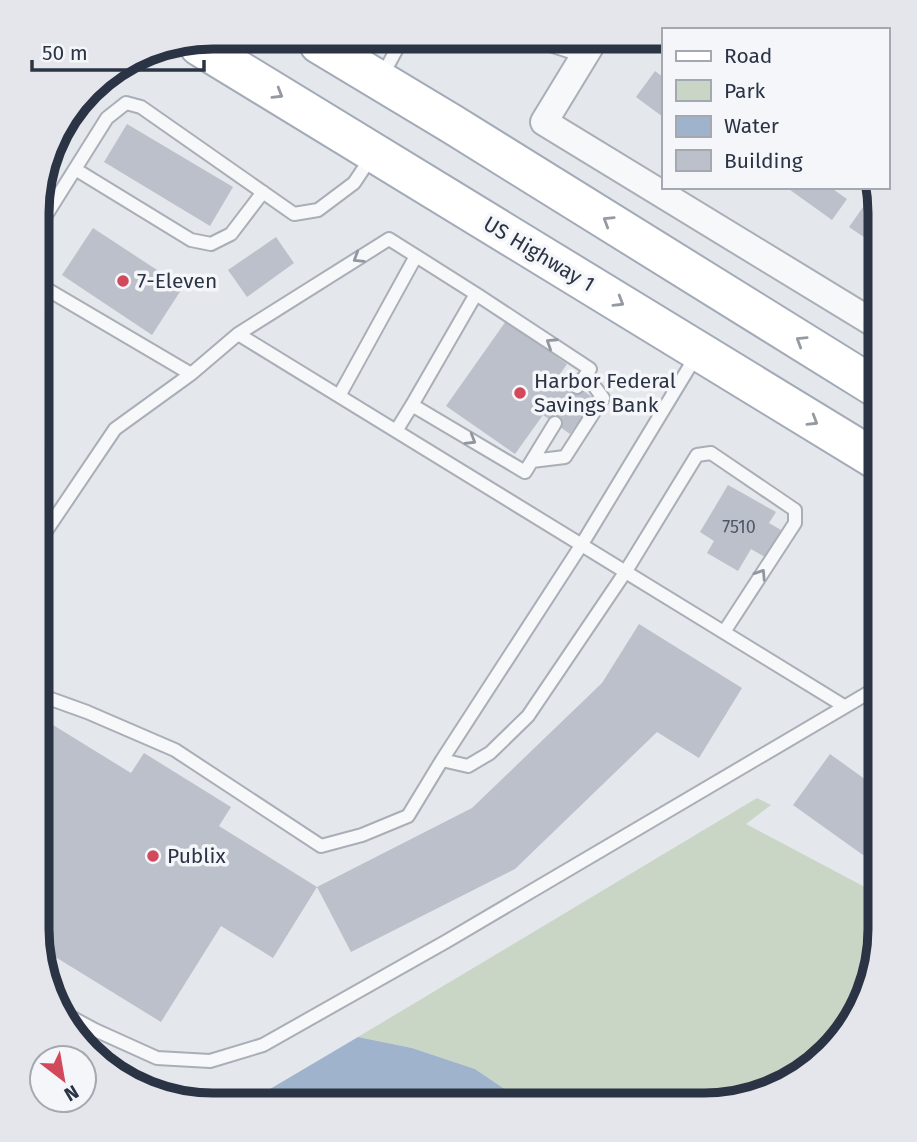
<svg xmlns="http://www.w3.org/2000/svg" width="917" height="1142" font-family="'Fira Sans',sans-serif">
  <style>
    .green { fill: #c9d6c5 }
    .water { fill: #9fb4cc }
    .building { fill: #bbc0ca }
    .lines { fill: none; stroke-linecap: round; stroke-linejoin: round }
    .lane-casing { stroke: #a9aeb7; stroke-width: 16 }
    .street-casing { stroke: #a9aeb7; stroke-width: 30 }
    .primary-casing { stroke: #a3abb8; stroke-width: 42 }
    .lane { stroke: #f7f8fa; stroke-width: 12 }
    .street { stroke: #f7f8fa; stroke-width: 26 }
    .primary { stroke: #fff; stroke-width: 38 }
    .oneway { stroke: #959aa2 }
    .oneway2 { stroke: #9196a0 }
    .poi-dot { fill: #d1495b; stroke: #f4f6f9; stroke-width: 2.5 }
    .labels { text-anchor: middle; stroke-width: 7; stroke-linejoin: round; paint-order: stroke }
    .number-label { font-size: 18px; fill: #4f5766 }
    .street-label { font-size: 21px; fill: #2b3445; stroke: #f4f6f9 }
    .poi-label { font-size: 21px; fill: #2b3445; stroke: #f4f6f9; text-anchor: start }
    .rim { fill: none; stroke: #2b3445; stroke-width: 9 }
  </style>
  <rect width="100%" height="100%" fill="#e4e7ec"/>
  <!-- green -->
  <path class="green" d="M757 798 771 805 746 824 880 895V941L851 1027 792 1082 715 1105H528L475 1069 412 1048 358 1037Z"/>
  <!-- water -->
  <path class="water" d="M358 1037 412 1048 475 1069 528 1105H243Z"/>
  <!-- building -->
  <path class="building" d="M655 71 663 77V117L636 97Z
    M127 124 233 187 210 226 104 162Z
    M786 187H830L847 199 832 220Z
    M868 200 879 207 880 212V248L849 227Z
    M93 228 183 287 152 335 62 275Z
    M276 237 294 263 247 297 228 270Z
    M506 321 567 364 560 374 595 399 570 434 543 415 515 454 446 406Z
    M728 485 776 512 769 523 781 530 765 557 751 549 738 571 707 553 714 541 700 532Z
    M639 624 742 688 699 758 657 732 515 869 351 952 317 887 472 808 602 683Z
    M53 725 131 773 144 753 231 807 219 826 317 887 273 958 221 926 161 1022 57 958 48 973 37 930V750Z
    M830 754 880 790V845L863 855 793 805Z"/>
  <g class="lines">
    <!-- lane casing -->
    <g class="lane-casing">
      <path id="lane" d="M537 41 584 56
        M381 78 400 43
        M75 169 191 240 211 244 231 234 263 192
        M38 228 107 118 126 103 141 107 294 214 318 210 354 183 372 156
        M38 284 191 374
        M476 294 590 369 577 387
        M238 334 844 706
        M339 396 416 256 476 294 412 405 396 431
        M412 405 525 472 555 423
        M532 461 565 457 603 398 586 375
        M38 543 115 429 191 374 238 334 389 239 416 256
        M37 694 87 712 175 750 321 846 362 835 408 816 442 760 582 544 696 356
        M442 760 468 766 490 753 528 716 626 571 697 455 711 453 795 510V523L724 632
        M873 765 880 760
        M58 1010 95 1030 157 1058 210 1061 263 1045 447 941 880 686"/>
    </g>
    <!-- street casing -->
    <g class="street-casing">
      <path id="street" d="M594 40 544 122 880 327"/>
    </g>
    <!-- primary casing -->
    <g class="primary-casing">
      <path id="primary" d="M319 44 452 124 880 390
        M199 46 880 462"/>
    </g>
    <!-- lane -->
    <use href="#lane" class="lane"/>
    <!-- street -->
    <use href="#street" class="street"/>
    <!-- primary -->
    <use href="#primary" class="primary"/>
  </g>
  <!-- one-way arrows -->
  <defs><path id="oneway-chevron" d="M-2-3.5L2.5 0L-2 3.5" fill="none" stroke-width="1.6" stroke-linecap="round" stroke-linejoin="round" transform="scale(1.75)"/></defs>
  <g class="oneway">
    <use href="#oneway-chevron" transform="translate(278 94) rotate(31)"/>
    <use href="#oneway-chevron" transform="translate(608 221) rotate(-148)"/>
    <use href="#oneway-chevron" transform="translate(619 302) rotate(31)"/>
    <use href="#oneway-chevron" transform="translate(801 341) rotate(-148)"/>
    <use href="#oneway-chevron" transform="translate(813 421) rotate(31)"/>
  </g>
  <g class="oneway2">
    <use href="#oneway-chevron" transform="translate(358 258) rotate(148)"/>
    <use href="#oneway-chevron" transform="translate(551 343) rotate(-147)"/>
    <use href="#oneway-chevron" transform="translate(471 440) rotate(31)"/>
    <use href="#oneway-chevron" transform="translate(761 574) rotate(-57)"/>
  </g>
  <!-- markers -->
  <g class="poi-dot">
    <circle cx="123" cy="281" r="7"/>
    <circle cx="520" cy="393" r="7"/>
    <circle cx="153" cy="856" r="7"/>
  </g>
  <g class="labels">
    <!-- number labels -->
    <g class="number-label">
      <text x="739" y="533">7510</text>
    </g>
    <!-- street labels -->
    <g class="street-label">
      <text transform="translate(539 254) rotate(31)" y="7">US Highway 1</text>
    </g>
    <!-- poi labels -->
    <g class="poi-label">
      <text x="137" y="288">7-Eleven</text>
      <text x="534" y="388">Harbor Federal<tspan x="534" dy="24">Savings Bank</tspan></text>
      <text x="167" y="863">Publix</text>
    </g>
  </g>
  <!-- crop -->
  <path d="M0 0H917V1142H0ZM213 49H704A164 164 0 0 1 868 213V929A164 164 0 0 1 704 1093H213A164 164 0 0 1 49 929V213A164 164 0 0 1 213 49Z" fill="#e4e6eb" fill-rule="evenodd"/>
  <path class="rim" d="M213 49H704A164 164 0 0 1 868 213V929A164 164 0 0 1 704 1093H213A164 164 0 0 1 49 929V213A164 164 0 0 1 213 49Z"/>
  <!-- legend -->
  <rect x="662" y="28" width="228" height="161" fill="#f4f6f9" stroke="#a4a8b1" stroke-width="2"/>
  <rect x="676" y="51" width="35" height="10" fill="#ffffff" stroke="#a4a8b1" stroke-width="2"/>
  <text x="724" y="63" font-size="21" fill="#2b3445">Road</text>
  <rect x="676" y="80" width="35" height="21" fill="#c9d6c5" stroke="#a4a8b1" stroke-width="2"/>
  <text x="724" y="98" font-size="21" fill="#2b3445">Park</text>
  <rect x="676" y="116" width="35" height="21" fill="#9fb4cc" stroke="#a4a8b1" stroke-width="2"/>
  <text x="724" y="133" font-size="21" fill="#2b3445">Water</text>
  <rect x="676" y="150" width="35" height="21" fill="#bbc0ca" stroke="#a4a8b1" stroke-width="2"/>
  <text x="724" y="168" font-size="21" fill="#2b3445">Building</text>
  <!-- north arrow -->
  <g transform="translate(63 1079) rotate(149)"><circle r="33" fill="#f4f6f9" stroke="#a4a8b1" stroke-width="2"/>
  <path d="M0-5L12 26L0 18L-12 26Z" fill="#d1495b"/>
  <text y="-10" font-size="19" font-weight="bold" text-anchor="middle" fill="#2b3445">N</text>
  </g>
  <!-- scale -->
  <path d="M32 60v10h172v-10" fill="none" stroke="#2b3445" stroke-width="3.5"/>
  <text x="42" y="60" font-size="21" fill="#2b3445" stroke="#f4f6f9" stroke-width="5" paint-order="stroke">50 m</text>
</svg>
